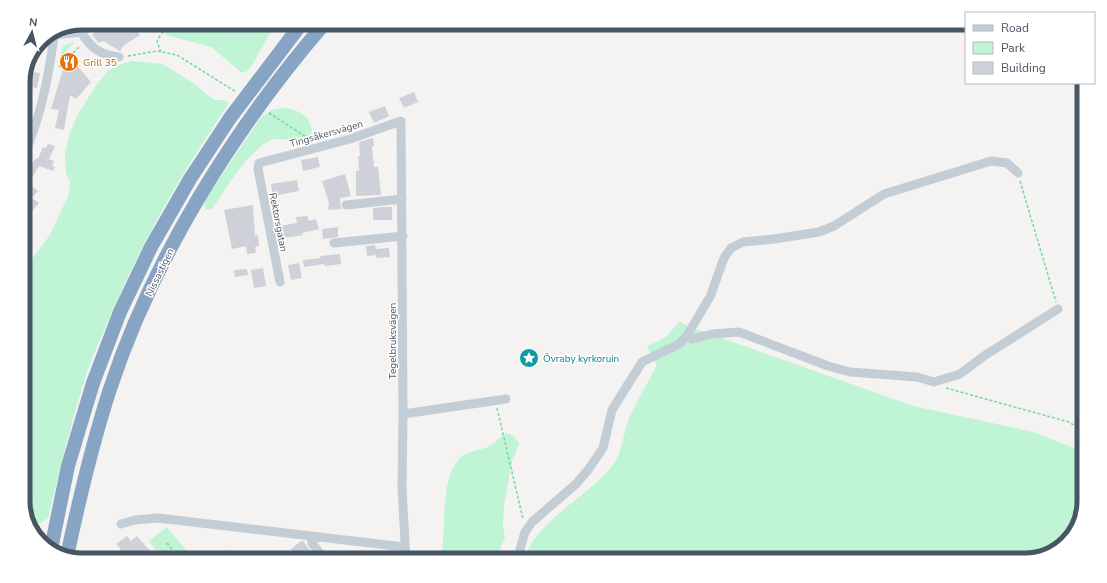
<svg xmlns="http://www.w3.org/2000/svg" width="1107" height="583" font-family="'Nunito Sans',sans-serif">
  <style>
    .green { fill: #bff4d4 }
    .building { fill: #ced1d8 }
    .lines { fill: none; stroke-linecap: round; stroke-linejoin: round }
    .path { stroke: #73d6a6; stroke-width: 1.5; stroke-dasharray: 3 2; stroke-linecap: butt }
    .minor { stroke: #c2cdd5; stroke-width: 9 }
    .highway { stroke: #87a4c4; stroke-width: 14 }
    .labels { text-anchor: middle; stroke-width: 3; stroke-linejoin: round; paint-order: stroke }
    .food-label { font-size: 10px; fill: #c56008; stroke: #fff; text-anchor: start }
    .street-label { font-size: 10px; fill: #485562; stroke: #fff }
    .culture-label { font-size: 10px; fill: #0d838f; stroke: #fff; text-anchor: start }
    .rim { fill: none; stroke: #485562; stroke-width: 5 }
  </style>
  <rect width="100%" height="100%" fill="#f5f2f2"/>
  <!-- green -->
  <path class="green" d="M166 23H276L249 70 242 73 211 47 166 35 163 28Z
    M74 42V43L60 57 63 46Z
    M132 61 163 64 193 83 214 100H225L229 103C182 172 141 243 109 319 102 336 94 352 88 369 72 418 60 468 48 518L41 523 30 525 23 505V271L50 235 69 194 70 182 66 173 65 154 70 132 78 114 97 84 108 71 121 64Z
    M283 108C298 109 311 116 312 132L308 140C294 145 285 137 275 139 251 145 225 190 212 209L206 210 204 205 207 197 261 117 272 110Z
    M680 321 685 325 913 406 1034 432 1076 449 1084 454V501L1078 527 1057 550 1025 560H524C536 520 588 497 613 465 622 454 624 430 630 416 638 399 648 382 657 365L647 347 667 336Z
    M503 434C512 433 515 436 519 444L512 461 504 505 503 526 505 537 495 560H440C448 529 438 484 459 459 467 450 479 451 490 446 495 444 499 438 503 434Z
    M167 527 194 560H164L149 541Z"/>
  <!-- building -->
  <path class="building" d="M104 23H119L123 27 129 23H146L137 31 140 35 123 46 120 51 105 42 103 41 99 43 92 35Z
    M71 58 91 82 76 99 70 95 64 130 55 128 59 110 51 109 63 69Z
    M28 71 40 73 37 88 25 86 26 81 23 79Z
    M414 92 418 102 404 108 399 98Z
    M385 106 389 116 374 123 369 112Z
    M373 138 374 146H372L374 167H378L381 195 356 196V171H359L358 156H360L359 142Z
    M48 144 55 146 49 159 54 161 52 166 55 167 53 171 39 166 32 178 26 174 36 158 38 159 43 147 46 148Z
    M318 157 320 167 303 171 301 160Z
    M345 174 351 196 340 198 341 209 328 210 329 203 322 181Z
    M297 180 299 191 273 196 271 184Z
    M28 183 38 191 32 198 39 203 23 222V189Z
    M253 205 255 236 258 235 259 246 255 247 256 253 247 254 246 246 232 249 224 210Z
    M383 207H392V220H373V208Z
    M308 216V221L316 219 319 229 302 233 303 235 283 238 280 226 297 223 296 217Z
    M338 227V237L323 239 322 229Z
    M375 245 376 249 389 248 390 257 376 258V255L367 256 366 246Z
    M340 254 341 264 325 266 324 264 304 267 303 260 321 258 320 256Z
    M299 263 302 278 291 280 288 265Z
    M263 268 266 286 254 288 251 270Z
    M247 269 248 275 235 277 234 270Z
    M127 536 131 541 137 536 158 560H113L115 554 121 549 116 544Z
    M301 541H303L317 560H300L291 549Z
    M228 550 259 554 258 560H226Z"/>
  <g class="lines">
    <!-- path -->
    <path class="path" d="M161 52 157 42C162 27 176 24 190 23
      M128 56 157 51 177 55 236 92
      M59 67 80 46
      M269 113 311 140
      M23 168 26 165
      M1020 181 1056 302
      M946 388 1069 422 1084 432
      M497 408 523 519
      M167 543 180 560"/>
    <!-- minor -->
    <path class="minor" d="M81 32C91 48 100 55 119 57
      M54 35 81 32 95 23
      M23 157C41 118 49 77 54 35
      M346 205 402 199
      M334 243 403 236
      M280 282 258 169 259 163 350 139 401 121 403 414 402 488 406 560
      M686 337 710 297 724 258 731 248 743 242 774 239 819 232 834 226 884 194 991 161 1007 163 1018 173
      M403 414 506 399
      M121 524 135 520 158 518 404 547
      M311 536 312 543 325 560
      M517 560 525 532 532 522 576 484 588 470 603 448 612 410 642 362 679 344 686 337 692 339 712 334 739 332 828 366 850 372 917 377 934 382 960 374 984 356 1058 309"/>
    <!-- highway -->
    <path class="highway" d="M51 549 68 466 93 383 120 312 151 247 190 179 230 118 302 23
      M67 556C79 500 92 444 110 389 153 258 235 127 325 23"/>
  </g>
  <!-- icons -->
  <defs>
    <g id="restaurant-disc" transform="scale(1)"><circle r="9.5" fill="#e8710a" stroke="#fff"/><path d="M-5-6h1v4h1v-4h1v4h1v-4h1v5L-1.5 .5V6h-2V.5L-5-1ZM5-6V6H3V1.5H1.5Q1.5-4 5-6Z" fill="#fff"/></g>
    <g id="sight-disc" transform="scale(1)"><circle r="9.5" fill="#0f9aa8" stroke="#fff"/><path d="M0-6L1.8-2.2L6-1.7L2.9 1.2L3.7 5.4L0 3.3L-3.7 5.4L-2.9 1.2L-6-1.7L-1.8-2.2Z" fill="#fff"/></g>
  </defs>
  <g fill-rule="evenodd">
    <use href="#restaurant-disc" x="69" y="62"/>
    <use href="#sight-disc" x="529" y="358"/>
  </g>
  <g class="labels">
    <!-- food labels -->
    <g class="food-label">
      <text x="83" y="66">Grill 35</text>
    </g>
    <!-- street labels -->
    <g class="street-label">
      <text transform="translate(326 133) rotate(-16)" y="4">Tingsåkersvägen</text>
      <text transform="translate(279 222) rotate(79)" y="4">Rektorsgatan</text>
      <text transform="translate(159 272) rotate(-64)" y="4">Nissastigen</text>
      <text transform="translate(392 341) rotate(-90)" y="4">Tegelbruksvägen</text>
    </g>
    <!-- culture labels -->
    <g class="culture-label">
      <text x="543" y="362">Övraby kyrkoruin</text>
    </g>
  </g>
  <!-- crop -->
  <path d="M0 0H1107V583H0ZM82 30H1025A52 52 0 0 1 1077 82V501A52 52 0 0 1 1025 553H82A52 52 0 0 1 30 501V82A52 52 0 0 1 82 30Z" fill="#fff" fill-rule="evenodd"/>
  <path class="rim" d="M82 30H1025A52 52 0 0 1 1077 82V501A52 52 0 0 1 1025 553H82A52 52 0 0 1 30 501V82A52 52 0 0 1 82 30Z"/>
  <!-- legend -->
  <rect x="965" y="12" width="130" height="72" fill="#ffffff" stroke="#b6bbc0"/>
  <rect x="973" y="25" width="20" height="6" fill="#c2cdd5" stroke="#b6bbc0"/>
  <text x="1001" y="32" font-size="12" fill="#485562">Road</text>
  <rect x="973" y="42" width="20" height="12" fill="#bff4d4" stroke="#b6bbc0"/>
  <text x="1001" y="52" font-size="12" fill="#485562">Park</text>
  <rect x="973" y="62" width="20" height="12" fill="#ced1d8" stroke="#b6bbc0"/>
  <text x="1001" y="72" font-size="12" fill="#485562">Building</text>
  <!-- north arrow -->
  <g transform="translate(32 32) rotate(7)" stroke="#ffffff" stroke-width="3" paint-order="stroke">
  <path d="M0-3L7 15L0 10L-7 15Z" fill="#485562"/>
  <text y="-6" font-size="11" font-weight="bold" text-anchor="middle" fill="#485562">N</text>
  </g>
</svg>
